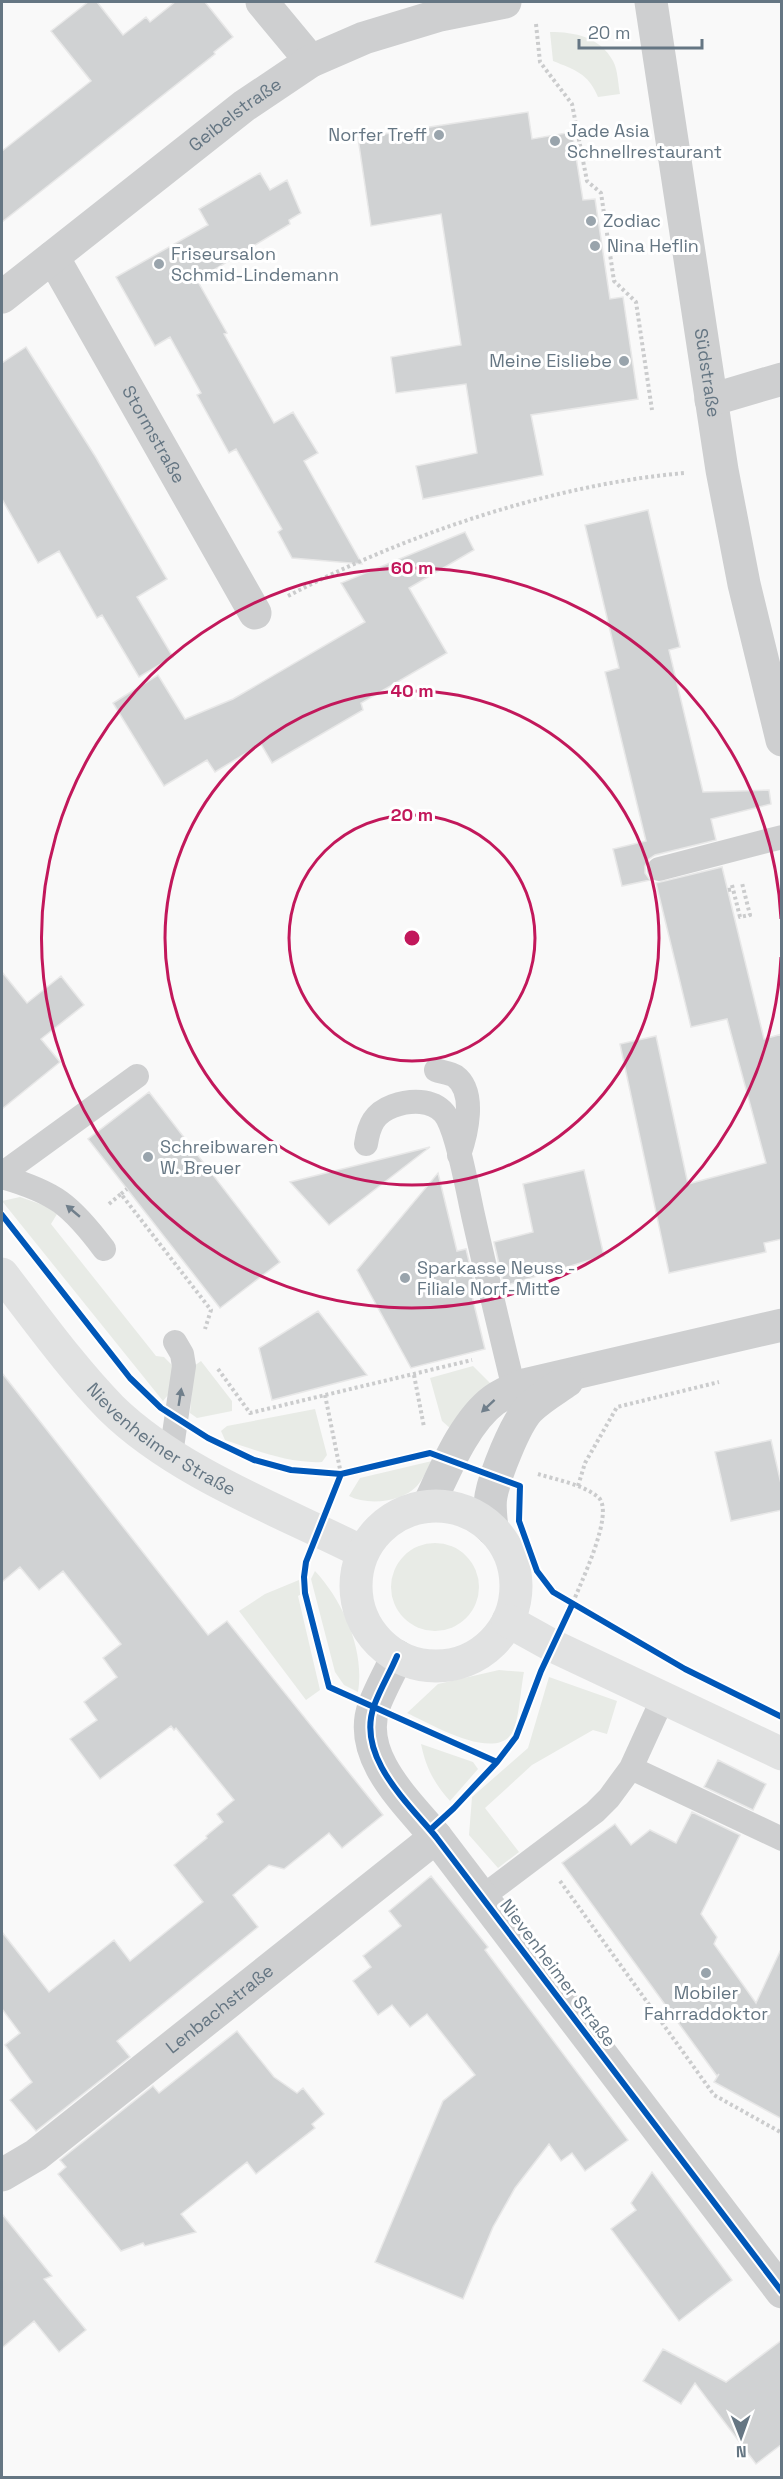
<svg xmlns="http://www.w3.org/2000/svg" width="783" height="2479" font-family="'Space Grotesk',sans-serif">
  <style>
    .green { fill: #e8ebe6 }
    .building { fill: #d0d2d3; stroke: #e8e8e8; stroke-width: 1.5 }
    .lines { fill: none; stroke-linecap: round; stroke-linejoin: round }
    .path { stroke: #cbcccd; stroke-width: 4; stroke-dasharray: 3 3; stroke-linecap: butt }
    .service { stroke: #cecfd0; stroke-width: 24 }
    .minor { stroke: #cecfd0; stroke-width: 33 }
    .secondary { stroke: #e1e2e2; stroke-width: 33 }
    .cycleway-casing { stroke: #fff; stroke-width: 10 }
    .cycleway { stroke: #0057b8; stroke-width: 6 }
    .oneway { fill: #707f8b }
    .ring { fill: none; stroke: #c2185b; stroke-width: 3 }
    .poi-dot { fill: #99a4ac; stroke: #fff; stroke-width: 2 }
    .labels { text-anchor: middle; stroke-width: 6; stroke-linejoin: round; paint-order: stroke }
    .street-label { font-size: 18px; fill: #657683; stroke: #fff }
    .poi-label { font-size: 18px; fill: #657683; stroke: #fff; text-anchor: start }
    .centre { fill: #c2185b; stroke: #fff; stroke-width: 3 }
    .ring-label { font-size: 18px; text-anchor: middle; font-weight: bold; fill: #c2185b; stroke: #fff; stroke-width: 6; stroke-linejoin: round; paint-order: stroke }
  </style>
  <rect width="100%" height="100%" fill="#f9f9f9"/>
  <!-- green -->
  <path class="green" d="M550 32C575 32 600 37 613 61 618 70 618 84 620 94L598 97C588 73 575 70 553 61Z
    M20 1197 46 1206 57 1214 51 1224 156 1356 164 1357 173 1366V1389L163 1401 2 1201Z
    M201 1361 232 1401V1411L197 1418 190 1413 194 1366Z
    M473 1366 491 1384 451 1429 442 1421 430 1378Z
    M315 1409 327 1455 322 1462C290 1464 255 1450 225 1440L221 1431 227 1426Z
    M432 1461C427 1470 423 1479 417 1486 402 1502 368 1506 349 1496L360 1478Z
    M391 1587a44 44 0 1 1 88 0a44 44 0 1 1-88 0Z
    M315 1571C343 1601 365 1650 358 1692L344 1685 335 1672 311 1579Z
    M299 1580 303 1593 298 1596 320 1690 306 1700 239 1611 265 1594Z
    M499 1670 524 1672C521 1686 519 1720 513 1731 497 1764 429 1723 407 1713L438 1684Z
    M549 1677 617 1701 607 1734 593 1730 532 1765 485 1808 519 1852 498 1868 469 1835 472 1797 528 1748Z
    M421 1744 473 1762 478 1769 450 1801C434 1783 426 1768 421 1744Z"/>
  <!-- building -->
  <path class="building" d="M88 2H97L123 35 146 17 150 22 175 2H205L233 37 214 52 215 54 2 222V151L91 81 51 31Z
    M528 112 532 139 572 132 583 200 595 199 610 299 623 297 638 399 531 415 543 475 423 499 416 466 477 453 466 384 396 393 391 357 461 345 441 214 371 226 358 138Z
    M260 173 270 190 287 180 301 213 289 220 290 224 197 280 227 333 224 334 274 423 293 412 318 453 304 461 362 564 292 558 278 532 282 529 236 449 229 453 197 395 201 393 170 337 155 346 116 277 208 225 199 209Z
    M26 347 95 456 167 579 137 597 173 657 139 677 102 615 97 618 59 551 38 563 2 499V363Z
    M648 510 680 647 669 650 703 792 769 790 771 804 711 819 716 840 655 855 649 859 645 866V873L650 880 622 886 613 849 646 841 605 672 619 668 585 525Z
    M465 532 474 550 409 588 447 653 361 703 363 710 272 763 261 744 215 772 207 760 164 786 113 703 158 675 185 719 233 699 365 622 341 583Z
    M722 867 764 1039 782 1034V1239L764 1243 766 1252 669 1273 620 1044 656 1036 688 1184 766 1163 727 1019 691 1027 656 883Z
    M2 972 27 1003 61 976 84 1005 41 1039 60 1062 2 1109Z
    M149 1092 280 1262 220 1308 88 1139Z
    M430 1147 329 1225 290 1182Z
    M584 1170 604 1256 504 1286 494 1242 533 1232 523 1184Z
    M438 1173 457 1251 466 1249 477 1295 472 1296 485 1349 411 1368 357 1270Z
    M318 1311 367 1375 272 1400 259 1348Z
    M2 1373 208 1635 227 1621 383 1815 342 1848 329 1833 284 1869 269 1865 233 1895 258 1927 117 2041 130 2057 36 2131 10 2100 32 2082 5 2045 20 2033 2 2009V1932L49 1992 114 1940 130 1961 203 1902 174 1865 207 1838 206 1836 223 1822 217 1814 234 1800 176 1728 174 1730 171 1726 100 1779 70 1739 97 1720 84 1702 117 1677 103 1658 121 1644 63 1571 39 1590 20 1567 2 1582Z
    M771 1440 782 1488V1510L731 1521 715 1452Z
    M718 1760 766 1784 753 1810 704 1787Z
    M692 1812 740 1835 701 1914 717 1937 714 1944 756 2003 782 1947V2119L714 2082 719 2074 717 2076 562 1863 615 1824 631 1845 650 1830 676 1843Z
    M431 1876 488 1947 485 1950 628 2140 585 2171 572 2153 561 2161 549 2144 515 2188 493 2227 463 2299 375 2262 443 2101 475 2075 427 2014 410 2027 392 2005 378 2015 353 1981 371 1967 363 1956 401 1926 389 1911Z
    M237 2031 274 2077 297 2093 303 2088 324 2114 312 2124 315 2128 256 2174 247 2162 181 2214 196 2232 145 2246 143 2243 121 2251 58 2174 66 2167 60 2160 153 2086 159 2093Z
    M652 2172 732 2280 679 2321 611 2229 636 2210 631 2203Z
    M2 2214 52 2276 44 2279 86 2330 59 2352 34 2321 2 2348Z
    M782 2340V2444L756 2464 695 2383 681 2404 643 2381 663 2349 726 2382Z"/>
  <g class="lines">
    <!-- path -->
    <path class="path" d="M536 24 540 62 572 104 587 181 601 193 614 281 636 302 652 410
      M288 596C404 535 554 484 685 473
      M732 885 740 917 750 915 742 883
      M728 890 734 889
      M121 1194 127 1189
      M109 1204 121 1194 211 1310 205 1329
      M218 1369 250 1413 472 1360
      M414 1375 424 1427
      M325 1395 341 1474
      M538 1474C557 1480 582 1484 598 1497 616 1512 579 1586 572 1605
      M578 1486 585 1463 617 1407 719 1382
      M560 1881 714 2095 782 2133"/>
    <!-- service -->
    <path class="service" d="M659 869 782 837
      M436 1070C441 1072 450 1073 455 1076 477 1092 466 1135 459 1155
      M366 1144C369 1125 374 1113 393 1106 410 1100 432 1099 444 1113 457 1128 468 1193 473 1215 486 1273 500 1331 514 1389
      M2 1174 137 1076
      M2 1177C55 1192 71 1205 104 1249
      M171 1454 184 1366 182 1354 175 1342
      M663 1698 631 1768 782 1839
      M482 1897 595 1812 609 1798 631 1768"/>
    <!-- minor -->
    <g class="minor">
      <path d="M262 2 311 61"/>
      <path id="s1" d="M651 2 722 470 744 584 782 740"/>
      <path id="s2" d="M53 257 255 613"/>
      <path id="s3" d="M2 297 244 106 311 61 364 38 440 15 505 2"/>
      <path d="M711 400 782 379"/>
      <path d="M428 1506C444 1473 464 1422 494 1400 504 1393 516 1388 528 1384L782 1325"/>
      <path d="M492 1529C491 1518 489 1506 491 1496 495 1475 515 1424 529 1409 540 1398 554 1390 567 1381"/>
      <path d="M397 1656C390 1673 380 1689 374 1706 356 1756 407 1802 436 1837L782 2292"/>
      <path id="s4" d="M2 2175 36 2155 436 1837"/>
    </g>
    <!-- secondary -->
    <g class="secondary">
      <path id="s5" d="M2 1274C37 1319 71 1367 111 1408 176 1472 281 1511 362 1552"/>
      <circle cx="436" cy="1586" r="80"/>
      <path d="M508 1621 553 1646 782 1754"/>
    </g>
    <!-- cycleway casing -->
    <g class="cycleway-casing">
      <path id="cycleway" d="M2 1215 130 1378 161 1408 208 1438 254 1460 291 1470 341 1474
        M572 1605 541 1671 516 1737 497 1762 329 1687 305 1593 304 1577 306 1562 341 1474 430 1453 520 1486 519 1521 537 1571 553 1592 685 1669 782 1717
        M397 1656C390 1673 380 1689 374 1706 356 1756 407 1802 436 1837L782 2292
        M430 1830 454 1808 497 1762"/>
    </g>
    <!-- cycleway -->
    <use href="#cycleway" class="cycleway"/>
  </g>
  <!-- one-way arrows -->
  <defs><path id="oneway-solid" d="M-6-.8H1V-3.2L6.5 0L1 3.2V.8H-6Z" transform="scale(1.5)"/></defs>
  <g class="oneway">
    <use href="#oneway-solid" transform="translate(73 1211) rotate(-140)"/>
    <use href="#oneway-solid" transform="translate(180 1397) rotate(-81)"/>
    <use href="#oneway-solid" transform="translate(488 1406) rotate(137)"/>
  </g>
  <!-- distance rings -->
  <g class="ring">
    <circle cx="412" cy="938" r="123"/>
    <circle cx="412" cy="938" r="247"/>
    <path d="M781 957A370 370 0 1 1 781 919"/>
  </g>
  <!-- markers -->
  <g class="poi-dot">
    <circle cx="439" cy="135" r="6"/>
    <circle cx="555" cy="141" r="6"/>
    <circle cx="591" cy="221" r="6"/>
    <circle cx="595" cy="246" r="6"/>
    <circle cx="159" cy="264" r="6"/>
    <circle cx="624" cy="361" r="6"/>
    <circle cx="148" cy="1157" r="6"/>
    <circle cx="405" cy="1278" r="6"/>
    <circle cx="706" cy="1973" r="6"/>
  </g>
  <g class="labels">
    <!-- street labels -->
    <g class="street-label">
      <text dy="6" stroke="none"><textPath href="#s3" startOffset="296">Geibelstraße</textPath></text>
      <text dy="6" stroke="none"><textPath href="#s1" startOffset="375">Südstraße</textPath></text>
      <text dy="6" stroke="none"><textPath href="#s2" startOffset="204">Stormstraße</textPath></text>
      <text dy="6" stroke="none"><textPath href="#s5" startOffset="232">Nievenheimer Straße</textPath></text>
      <text transform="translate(558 1973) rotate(53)" y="6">Nievenheimer Straße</text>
      <text dy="6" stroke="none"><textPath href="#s4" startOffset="274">Lenbachstraße</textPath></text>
    </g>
    <!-- poi labels -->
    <g class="poi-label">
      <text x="567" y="137">Jade Asia<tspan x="567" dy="21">Schnellrestaurant</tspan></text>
      <text x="427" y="141" text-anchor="end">Norfer Treff</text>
      <text x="603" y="227">Zodiac</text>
      <text x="607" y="252">Nina Heflin</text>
      <text x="171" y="260">Friseursalon<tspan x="171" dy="21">Schmid-Lindemann</tspan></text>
      <text x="612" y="367" text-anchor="end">Meine Eisliebe</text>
      <text x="160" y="1153">Schreibwaren<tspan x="160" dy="21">W. Breuer</tspan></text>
      <text x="417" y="1274">Sparkasse Neuss -<tspan x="417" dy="21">Filiale Norf-Mitte</tspan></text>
      <text x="706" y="1999" text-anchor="middle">Mobiler<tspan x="706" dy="21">Fahrraddoktor</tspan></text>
    </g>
  </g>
  <circle cx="412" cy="938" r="9" class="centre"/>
  <g class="ring-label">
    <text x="412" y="574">60 m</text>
    <text x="412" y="697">40 m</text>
    <text x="412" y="821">20 m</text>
  </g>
  <!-- border -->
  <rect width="783" height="2479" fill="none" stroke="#657683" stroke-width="6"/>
  <!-- north arrow -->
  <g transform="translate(741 2437) rotate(179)" stroke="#ffffff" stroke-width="4.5" paint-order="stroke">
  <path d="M0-4.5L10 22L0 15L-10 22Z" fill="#657683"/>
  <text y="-9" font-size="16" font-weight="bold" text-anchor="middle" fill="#657683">N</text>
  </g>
  <!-- scale -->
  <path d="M579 39v9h123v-9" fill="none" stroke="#657683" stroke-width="3"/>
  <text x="588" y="39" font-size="18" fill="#657683" stroke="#ffffff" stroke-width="4.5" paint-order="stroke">20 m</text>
</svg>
